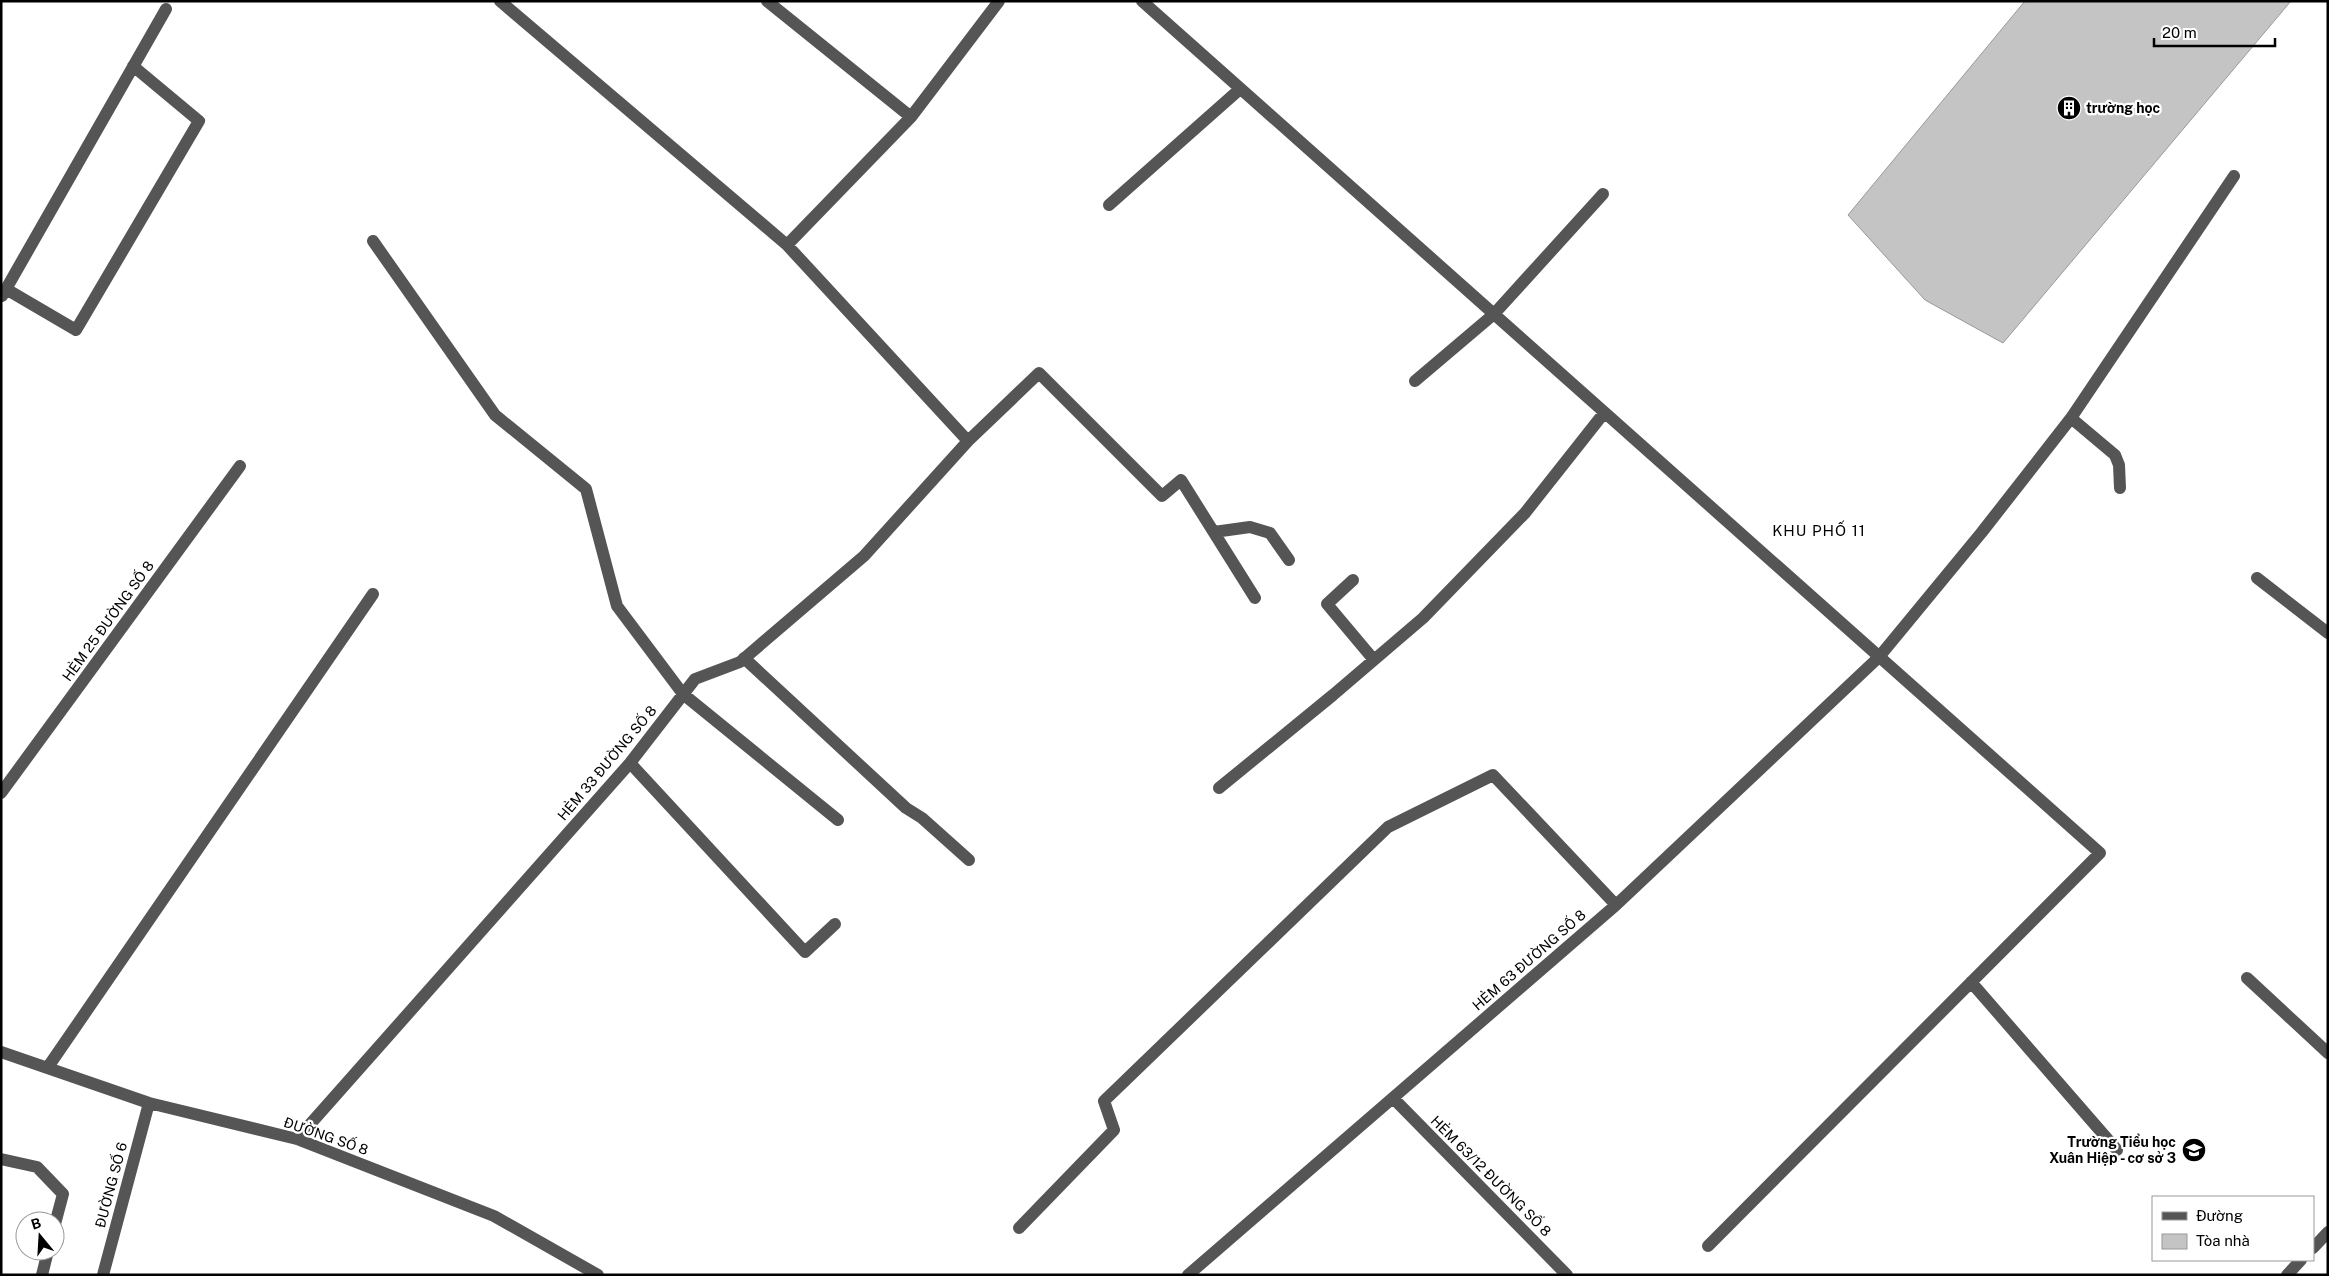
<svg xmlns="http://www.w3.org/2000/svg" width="2329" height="1276" font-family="'Public Sans',sans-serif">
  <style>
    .building { fill: #c4c4c4; stroke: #999 }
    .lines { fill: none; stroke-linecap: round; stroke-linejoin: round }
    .minor { stroke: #555; stroke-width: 12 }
    .labels { text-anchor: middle; stroke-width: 4.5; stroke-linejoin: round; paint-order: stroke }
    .poi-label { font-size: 14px; font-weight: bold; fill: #000; stroke: #fff; text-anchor: start }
    .street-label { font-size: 14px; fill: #000; stroke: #fff }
    .neighbourhood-label { font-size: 15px; letter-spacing: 1px; fill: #000; stroke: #fff }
  </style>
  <rect width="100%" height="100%" fill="#fff"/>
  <!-- building -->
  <path class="building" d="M2025 1H2291L2003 343 1925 300 1848 215Z"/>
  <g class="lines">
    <!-- minor -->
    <path class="minor" d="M500 1 787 245
      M767 1 911 117
      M1142 1 2100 853 1708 1246
      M1109 205 1240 89
      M373 241 495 415 586 489 617 606 683 694 838 820
      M6 289 76 330 199 121 133 66
      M2 296 166 9
      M1415 381 1494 314 1603 194
      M2071 418 2115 455 2119 465 2120 488
      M968 441 787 245 911 117 999 1
      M1214 532 1250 527 1270 533 1289 560
      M2257 578 2328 633
      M1353 580 1327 604 1374 660
      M744 658 906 808 922 818 969 860
      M630 763 805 952 835 924
      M1219 788 1333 695 1423 618 1525 513 1604 413
      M1 793 240 466
      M2247 978 2328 1053
      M1971 982 2117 1150
      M1 1052 149 1103 297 1139 494 1216 598 1275
      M48 1067 373 594
      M1393 1098 1567 1275
      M297 1139 630 763 695 679 740 662 864 556 968 441 1039 373 1162 496 1181 480 1255 598
      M1 1159 37 1167 63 1194 55 1224
      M1019 1228 1114 1130 1104 1101 1388 827 1493 775 1616 905
      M2313 1248 2328 1232
      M42 1275 48 1251
      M103 1275 149 1103
      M1188 1275 1616 905 1879 657 1982 532 2071 418 2234 176
      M2287 1275 2301 1260"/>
  </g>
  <!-- icons -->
  <defs>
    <g id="building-disc" transform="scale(1.25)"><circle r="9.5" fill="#000" stroke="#fff"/><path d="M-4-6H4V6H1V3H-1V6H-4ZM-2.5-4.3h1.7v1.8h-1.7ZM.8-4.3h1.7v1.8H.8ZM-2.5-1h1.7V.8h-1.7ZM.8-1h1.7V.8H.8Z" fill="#fff"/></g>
    <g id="school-disc" transform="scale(1.25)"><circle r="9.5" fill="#000" stroke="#fff"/><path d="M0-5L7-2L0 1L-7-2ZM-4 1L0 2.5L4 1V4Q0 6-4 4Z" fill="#fff"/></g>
  </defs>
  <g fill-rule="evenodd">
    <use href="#building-disc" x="2069" y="108"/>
    <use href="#school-disc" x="2194" y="1150"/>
  </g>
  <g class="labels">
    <!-- poi labels -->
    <g class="poi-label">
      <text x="2086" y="113">trường học</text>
      <text x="2176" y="1147" text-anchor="end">Trường Tiểu học<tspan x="2176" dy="16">Xuân Hiệp - cơ sở 3</tspan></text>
    </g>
    <!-- street labels -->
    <g class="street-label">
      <text transform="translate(108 621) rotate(-54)" y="5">HẺM 25 ĐƯỜNG SỐ 8</text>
      <text transform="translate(607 763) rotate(-50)" y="5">HẺM 33 ĐƯỜNG SỐ 8</text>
      <text transform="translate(1529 960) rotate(-41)" y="5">HẺM 63 ĐƯỜNG SỐ 8</text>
      <text transform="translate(326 1136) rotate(19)" y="5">ĐƯỜNG SỐ 8</text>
      <text transform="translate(1491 1176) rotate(45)" y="5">HẺM 63/12 ĐƯỜNG SỐ 8</text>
      <text transform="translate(111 1185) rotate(-75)" y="5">ĐƯỜNG SỐ 6</text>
    </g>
    <!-- neighbourhood labels -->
    <g class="neighbourhood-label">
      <text x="1819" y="536">KHU PHỐ 11</text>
    </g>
  </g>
  <!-- border -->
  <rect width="2329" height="1276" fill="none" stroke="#000000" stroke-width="5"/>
  <!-- legend -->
  <rect x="2152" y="1196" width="162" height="65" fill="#ffffff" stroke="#999999"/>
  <rect x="2162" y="1212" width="25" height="8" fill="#555555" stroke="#999999"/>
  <text x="2196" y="1221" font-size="15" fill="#000000">Đường</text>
  <rect x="2162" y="1234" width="25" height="15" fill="#c4c4c4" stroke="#999999"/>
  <text x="2196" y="1246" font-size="15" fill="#000000">Tòa nhà</text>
  <!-- north arrow -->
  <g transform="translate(40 1236) rotate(342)"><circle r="24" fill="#ffffff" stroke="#999999"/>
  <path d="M0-4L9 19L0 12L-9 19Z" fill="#000000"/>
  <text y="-8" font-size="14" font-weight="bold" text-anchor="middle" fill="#000000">B</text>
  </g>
  <!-- scale -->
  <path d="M2154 38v8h121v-8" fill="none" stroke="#000000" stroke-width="2.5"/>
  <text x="2162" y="38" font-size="15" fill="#000000" stroke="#ffffff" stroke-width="4" paint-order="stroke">20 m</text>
</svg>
